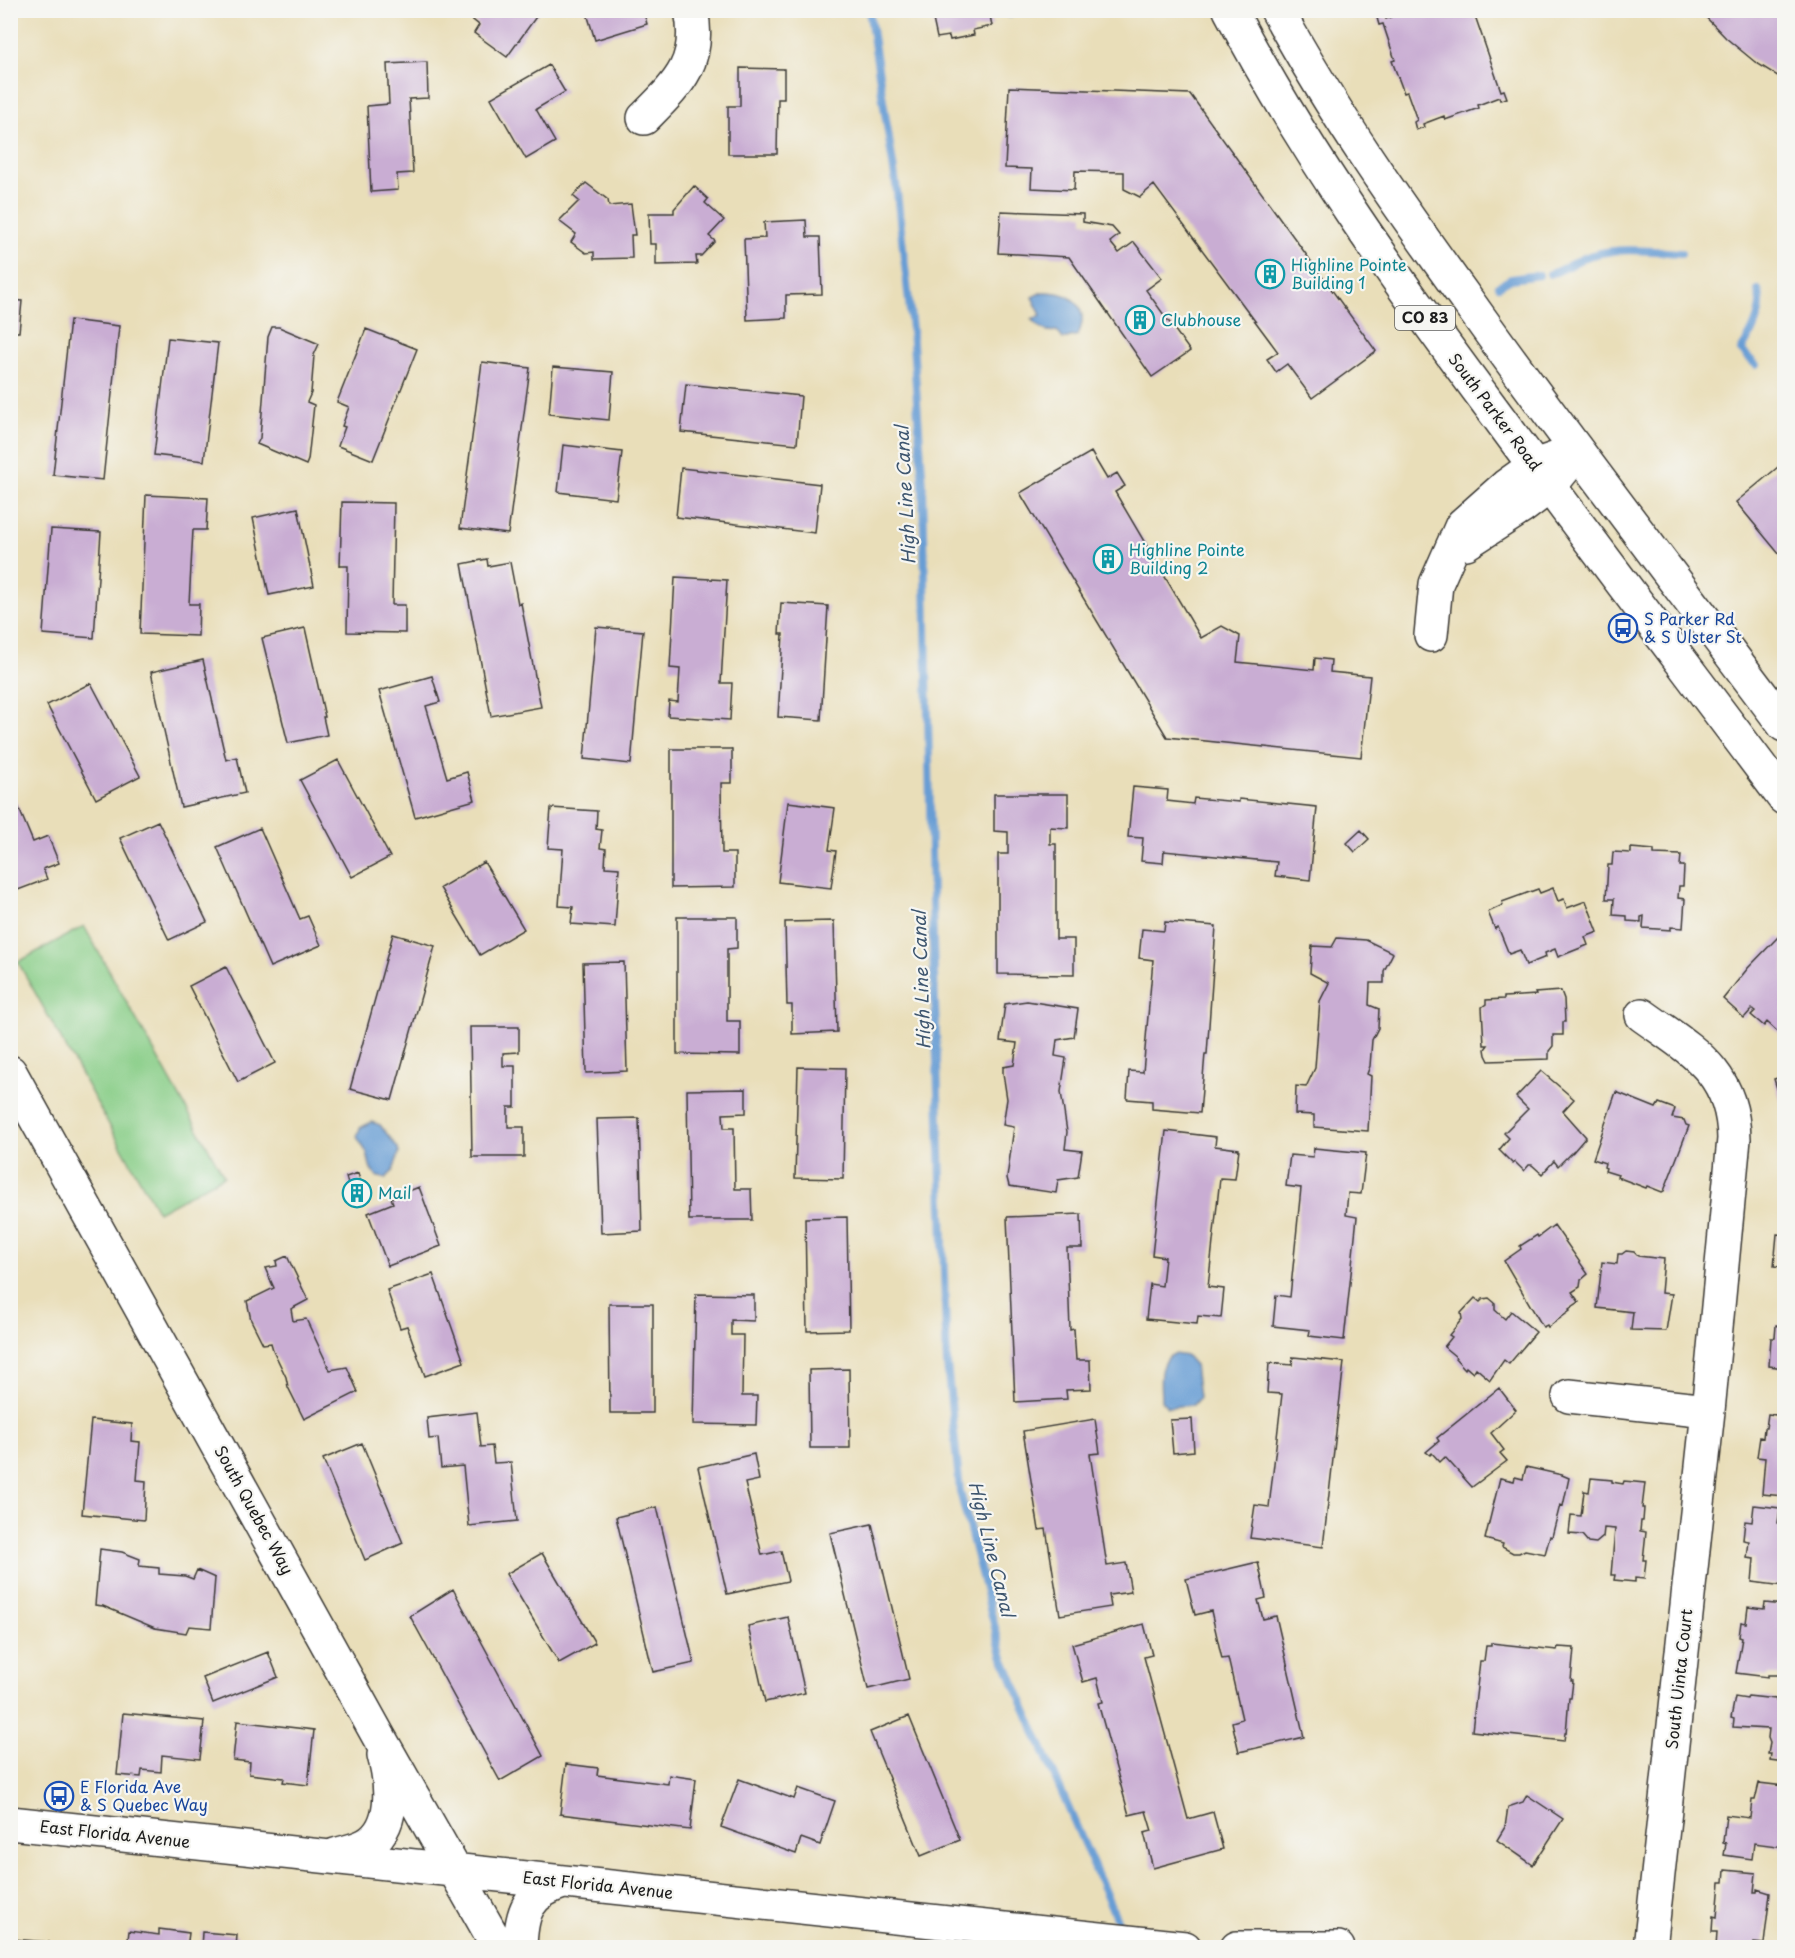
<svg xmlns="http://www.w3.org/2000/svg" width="1795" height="1958" font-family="'Playpen Sans',sans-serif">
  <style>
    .green { fill: #89ce88; stroke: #527552; stroke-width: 1.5 }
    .water { fill: #689dd4; stroke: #425c78; stroke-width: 1.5 }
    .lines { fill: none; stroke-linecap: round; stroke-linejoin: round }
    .stream { stroke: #689dd4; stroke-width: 8 }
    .building { fill: #c9add3 }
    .minor-casing { stroke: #3b3934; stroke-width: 36 }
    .major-casing { stroke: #3b3934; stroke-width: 36 }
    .minor { stroke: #fff; stroke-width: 33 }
    .major { stroke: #fff; stroke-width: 33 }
    .labels { text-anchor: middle; stroke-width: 4.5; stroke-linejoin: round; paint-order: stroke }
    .shield { fill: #f6f6f2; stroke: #5d5d5c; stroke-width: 1.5 }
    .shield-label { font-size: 15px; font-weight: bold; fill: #1c1c1c }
    .culture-label { font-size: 16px; fill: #0d838f; stroke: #f6f6f2; text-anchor: start }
    .street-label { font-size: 16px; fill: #1c1c1c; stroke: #f6f6f2 }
    .transit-label { font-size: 16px; fill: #164399; stroke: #f6f6f2; text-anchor: start }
    .water-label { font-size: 18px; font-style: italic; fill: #3e566f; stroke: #f6f6f2 }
  </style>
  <rect width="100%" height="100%" fill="#f6f6f2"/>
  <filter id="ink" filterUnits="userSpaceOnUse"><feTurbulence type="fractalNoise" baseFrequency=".0167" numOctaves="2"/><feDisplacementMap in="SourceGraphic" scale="12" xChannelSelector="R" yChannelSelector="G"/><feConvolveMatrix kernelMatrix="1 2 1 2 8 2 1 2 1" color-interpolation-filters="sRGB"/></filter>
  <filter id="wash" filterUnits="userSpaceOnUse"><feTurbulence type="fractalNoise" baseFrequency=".008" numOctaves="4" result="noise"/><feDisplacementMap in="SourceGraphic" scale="24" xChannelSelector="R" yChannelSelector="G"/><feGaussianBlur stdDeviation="1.35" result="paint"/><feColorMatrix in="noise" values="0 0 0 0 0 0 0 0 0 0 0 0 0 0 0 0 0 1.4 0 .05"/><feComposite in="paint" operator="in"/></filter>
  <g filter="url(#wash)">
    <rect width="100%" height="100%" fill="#e9deb9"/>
    <!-- green -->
    <path class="green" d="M84 926 224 1176 158 1212 18 962Z"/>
    <!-- water -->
    <path class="water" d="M1042 292C1071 291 1091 306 1078 335L1063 339 1057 331C1045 333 1040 328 1032 320L1041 315 1032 297Z
      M371 1122 380 1125 398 1148 399 1153 393 1171 386 1178 378 1177 371 1170 367 1153 357 1137 360 1128Z
      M1174 1354 1187 1356 1195 1365 1199 1398 1193 1405 1168 1407 1161 1401C1161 1384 1156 1362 1174 1354Z"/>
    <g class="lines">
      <!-- stream -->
      <path class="stream" d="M869 10 896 184 912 329 923 487 933 942 947 1364 960 1491 1002 1655 1118 1922
        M1007 10 1010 14
        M1550 274C1565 270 1577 259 1592 255 1620 247 1652 251 1681 253
        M1499 286 1511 279 1539 275
        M1756 365 1741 350C1752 334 1765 309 1758 290"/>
    </g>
    <g id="blocks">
      <!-- building -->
      <path class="building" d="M472 10H541L507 57 474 33 479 25 468 16Z
        M586 10H643L647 24 595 40Z
        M931 10H989L992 26 973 30 974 35 950 40 949 36 937 38Z
        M1406 10H1473L1501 91 1504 90 1507 98 1500 100 1499 97 1478 105 1479 108 1445 120 1444 116 1423 124 1424 127 1416 130 1414 122 1417 120 1407 92 1404 93 1392 61 1395 60 1383 24 1379 25 1377 18 1385 16 1386 19Z
        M1699 10H1784V80L1755 62 1726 38Z
        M427 62 428 98 409 99 413 173 397 174 398 190 371 192 367 106 389 104 387 64Z
        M549 65 565 92 536 109 555 142 526 159 491 98Z
        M740 68 784 69V99H778L777 154H728V106H740Z
        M1009 87 1190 94 1376 351 1312 398 1287 364 1276 372 1267 359 1278 352 1154 185 1140 197 1124 189V172L1075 171 1074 190 1031 188 1032 169 1005 168Z
        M586 183 608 200 609 206 631 204 635 235H631L632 258 594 259V252L586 253 571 242 576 234 559 221 579 201 573 196Z
        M694 186 708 199 705 203 724 220 709 236 715 241 701 256H696L697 264 656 265V244H650L649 213H674V209Z
        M1001 211 1083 214V222L1112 227 1119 235 1110 242 1119 253 1134 242 1162 278 1146 290 1190 351 1152 377 1069 257 998 253Z
        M806 220 807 237H820L822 294 786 295V318L747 320 744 239 765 238 764 222Z
        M10 300 22 301 19 332H10Z
        M70 320 119 326 103 480 53 475Z
        M272 327H279L319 344 314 355 311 393 307 402 314 405 308 460 306 465 257 444 260 438 268 337Z
        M366 329 417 349 373 460 338 446 345 427 342 426 349 407 337 402Z
        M168 338 218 343 204 461 154 455Z
        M482 362 530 368 508 534 460 528Z
        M553 367 613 372 609 420 549 414Z
        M686 384 801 396 797 444 681 432Z
        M563 445 622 452 616 499 558 492Z
        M1091 452 1107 479 1117 473 1125 486 1115 492 1201 638 1222 626 1240 636 1237 662 1314 670 1315 658 1331 660 1330 672 1370 676 1361 757 1167 737 1020 493Z
        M1784 462V560L1736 502Z
        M681 468 820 484 815 533 676 517Z
        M146 495 208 498 206 530H193L189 604H199L198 636 140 634Z
        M342 502 394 503 392 605H405V633L347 632 348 566H340Z
        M298 508 314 586 269 595 253 518Z
        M51 529 101 532 94 638 43 634Z
        M487 559 488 566 510 562 518 604 521 603 541 707 491 716 462 564Z
        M675 577 727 580 721 683H732L730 720 668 716 669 701 678 702 680 669 670 668Z
        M781 603 828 606 821 720 778 717 783 634H779Z
        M596 627 643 631 631 764 584 759Z
        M305 628 325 717H323L327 735 288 743 262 638Z
        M203 660 226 760 237 757 245 793 181 807 151 672Z
        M432 676 440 702 426 706 447 778 467 772 475 800 415 817 379 691Z
        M91 683 140 776 96 799 47 705Z
        M671 749H732V783H721L722 853H735V887L671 888Z
        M338 760 390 857 352 877 300 780Z
        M10 787 33 842 48 836 59 863 43 869 47 879 10 893Z
        M1133 787 1168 790 1167 801 1193 804 1194 798 1239 802V799L1317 807 1310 880 1275 876 1277 862 1164 851 1163 863 1141 861 1143 838 1128 837Z
        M994 794H1068V828L1050 827V844H1056V939H1074V975L998 974V854H1008V832L994 831Z
        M788 802 835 808 829 850 836 851 831 888 778 882Z
        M551 808 597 811 596 829 602 830 600 848 606 849 605 867 619 868 615 927 571 924 573 907 559 906 563 849 548 848Z
        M158 821 207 922 169 940 120 838Z
        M260 828 300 919 308 916 321 945 270 967 217 847Z
        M1361 830 1369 839 1355 852 1347 843Z
        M1631 848 1654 850V854L1681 855 1680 866H1684L1683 886H1679L1678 898 1685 899 1683 928 1671 927V930L1643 928 1644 916 1641 917V922L1627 921V916L1613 915 1614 899H1606L1608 865H1612L1613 852 1631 853Z
        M484 862 524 929 480 955 440 888Z
        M1553 888 1558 901 1564 899 1567 908 1586 901 1598 932 1585 937 1588 945 1558 957 1555 949 1545 953 1546 957 1526 965 1520 950 1509 954 1498 927 1495 929 1488 912 1503 905 1502 902 1538 889 1540 893Z
        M677 917H737V948L727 949V1021H740V1055L677 1054Z
        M834 921 837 1032 792 1034V1005H787L785 922Z
        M1165 922 1216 926 1207 1054H1205L1200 1113 1152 1109V1101L1127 1099 1129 1071 1143 1072 1153 960 1139 958 1142 929 1164 931Z
        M393 934 435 946 392 1100 350 1089Z
        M1778 937 1784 942V1027L1779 1033 1767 1022 1764 1026 1751 1015 1755 1011 1752 1009 1744 1018 1723 999 1748 968Z
        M1337 938 1366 940 1393 953 1384 971V983H1370L1369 1005 1379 1009 1378 1028 1372 1040 1370 1066 1367 1074 1371 1076 1368 1131 1314 1127V1115L1295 1114 1296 1086 1306 1087 1315 1068 1320 1001 1329 983 1310 973 1312 946 1332 947Z
        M624 962 627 1071 586 1073 583 963Z
        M226 967 275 1063 238 1082 189 986Z
        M1561 991 1564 999 1565 1022H1563V1035H1553V1046L1549 1051V1059L1489 1061 1486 1055 1485 1049 1488 1045H1484L1482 1007 1486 1004V1000L1504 999V997L1536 995 1535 993Z
        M1027 1001 1078 1009 1074 1037 1057 1040 1055 1056 1066 1058 1061 1092 1067 1132 1065 1149 1082 1151 1078 1177 1058 1180 1056 1193 1009 1186 1007 1178 1014 1127 1003 1125 1007 1099 1003 1073V1067L1014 1065 1017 1043 1000 1041 1005 1004Z
        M470 1027H519V1052L503 1053V1066H515V1107H508V1127H524V1157H472Z
        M798 1067 845 1068 843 1179 795 1178Z
        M1541 1071 1574 1099 1563 1111 1586 1137 1573 1152V1151L1558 1166 1554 1161 1542 1174 1532 1165H1529L1524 1171 1515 1162 1513 1164 1499 1150 1509 1138 1504 1133 1528 1109 1516 1097Z
        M1784 1076V1110L1774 1079Z
        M746 1089V1113L723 1114 724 1128H734L735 1189H751L752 1220H689L687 1090Z
        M1616 1092 1656 1108 1659 1103 1675 1109 1672 1118 1684 1120 1686 1125 1689 1126 1664 1191 1662 1192 1647 1186 1646 1188 1617 1177 1618 1175 1605 1171 1606 1168 1604 1167 1605 1163 1593 1159Z
        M639 1118 642 1231 601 1233 597 1119Z
        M1166 1131 1216 1137 1215 1146 1239 1149 1235 1179 1220 1178 1208 1287 1224 1289 1221 1318 1198 1316 1197 1324 1146 1319 1150 1284 1162 1286 1165 1257 1152 1255Z
        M1314 1148 1366 1153 1361 1194 1348 1193 1346 1215 1357 1217 1344 1340 1309 1336 1310 1330 1273 1326 1276 1295 1290 1297 1301 1188 1286 1186 1290 1155 1313 1157Z
        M358 1173 366 1202 354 1205 346 1177Z
        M419 1187 441 1246 388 1266 368 1213 393 1203 391 1198Z
        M1081 1214 1082 1248H1067L1070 1330 1074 1329 1076 1360H1090L1091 1389 1066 1390 1067 1399 1015 1402 1007 1217Z
        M847 1217 849 1330 807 1331 805 1218Z
        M1554 1225 1588 1274 1581 1280 1580 1287 1572 1292 1579 1302 1569 1309 1570 1311 1548 1327 1547 1325 1543 1327 1504 1261 1521 1249 1520 1246 1537 1235 1538 1237Z
        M1777 1234 1784 1235V1267L1774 1266Z
        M1626 1251 1634 1252 1638 1256 1664 1259 1661 1293 1672 1294 1666 1331 1631 1330 1633 1312 1597 1308 1602 1262 1617 1264 1618 1254H1622Z
        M287 1256 308 1300 291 1309 293 1321 306 1319 330 1370 347 1367 358 1392 304 1419 288 1387 286 1377 273 1350 271 1343 263 1344 251 1320 247 1301 274 1288 265 1268 277 1266 276 1261Z
        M433 1274 464 1362 425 1376 407 1326 400 1328 387 1290Z
        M696 1294 754 1295V1321L731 1320V1335H743L742 1396H757L756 1425 693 1424Z
        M1475 1298 1480 1302 1483 1299 1489 1298 1495 1303V1310L1505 1319 1511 1311 1536 1332 1509 1364 1504 1360 1490 1380 1476 1368 1473 1373 1466 1367 1465 1369 1455 1358 1456 1357 1444 1347 1452 1337 1449 1335 1462 1319 1461 1313Z
        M609 1304H653V1413H610Z
        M1776 1325 1784 1326V1368L1769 1366 1771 1338H1775Z
        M1293 1357 1344 1362 1323 1547 1250 1538 1255 1505 1269 1507 1282 1394 1267 1393 1269 1363 1292 1365Z
        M849 1369 850 1448H810L809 1370Z
        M1499 1388 1516 1410 1491 1433 1504 1450 1500 1453 1507 1461 1472 1487 1445 1457 1440 1462 1432 1453 1430 1455 1426 1452 1439 1441 1437 1438Z
        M477 1412 481 1447 492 1446 494 1463 511 1462 517 1521 469 1526 463 1466 441 1468 438 1438 429 1439 427 1418Z
        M1768 1414 1784 1416V1496L1762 1494 1765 1458 1757 1457 1760 1437 1763 1438 1764 1428H1766Z
        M1095 1419 1100 1453 1090 1454 1107 1566 1126 1563 1131 1592 1109 1595 1111 1607 1060 1615 1046 1529 1039 1530 1023 1431Z
        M1192 1419 1194 1451 1173 1453 1170 1420Z
        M91 1420 132 1424 131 1441 140 1442 137 1480 146 1481 144 1520 82 1514Z
        M362 1443 403 1543 365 1560 323 1459Z
        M754 1454 759 1480 745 1483 762 1555 781 1551 788 1581 727 1594 698 1467Z
        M1526 1467 1562 1475 1569 1478 1563 1506 1560 1505 1552 1537 1550 1536 1545 1554 1525 1550 1519 1553H1513L1502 1547 1503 1544 1485 1539 1500 1478 1514 1481 1515 1477 1523 1479Z
        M1591 1478 1612 1480V1482L1623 1484 1624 1481 1645 1483 1642 1508H1644L1643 1521H1641L1640 1531 1646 1532 1643 1560H1646L1644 1579 1635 1578V1582L1614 1580 1615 1575H1611L1615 1529 1604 1528 1603 1537 1596 1543 1588 1542 1582 1535 1569 1534 1571 1515 1581 1516 1584 1491 1589 1492Z
        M1754 1505 1780 1508 1778 1523 1781 1524V1520H1784V1586L1752 1582 1754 1559 1747 1558 1749 1541 1743 1540 1745 1521 1752 1522Z
        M657 1507 694 1663 653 1672 616 1517Z
        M872 1524 909 1679 868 1689 830 1533Z
        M100 1549 122 1552 140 1559 139 1566 159 1568V1574L185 1576 193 1579 197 1570 215 1578 211 1628 189 1626 186 1633 155 1628 103 1606 95 1605Z
        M542 1553 595 1643 559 1663 506 1574Z
        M1258 1562 1266 1598 1258 1600 1263 1619 1276 1616 1304 1737 1239 1752 1232 1722 1242 1719 1228 1658 1222 1659 1211 1611 1195 1615 1186 1579Z
        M453 1589 543 1756 500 1781 410 1616Z
        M1765 1603 1784 1605V1675H1768V1677L1736 1673 1742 1638 1739 1637 1741 1622 1746 1623 1748 1607 1764 1609Z
        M788 1617 805 1693 765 1702 748 1626Z
        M1144 1624 1152 1655 1144 1657 1188 1819 1213 1812 1223 1849 1153 1868 1144 1833 1152 1831 1146 1811 1129 1815 1098 1703 1103 1702 1097 1678 1083 1682 1072 1644Z
        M1491 1643 1557 1650 1558 1647 1574 1648 1571 1681H1573L1571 1698H1569L1566 1733H1565L1564 1741 1472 1731 1480 1661H1484L1486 1646H1491Z
        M268 1652 278 1677 213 1703 203 1678Z
        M10 1696 17 1697 12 1743H10Z
        M1748 1696 1776 1699V1701L1784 1702V1762L1770 1760 1771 1754H1768L1770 1743 1768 1738 1769 1729 1733 1727 1734 1719 1731 1718 1735 1697 1747 1699Z
        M123 1713 204 1721 200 1759 162 1755 161 1772 142 1770 141 1777 117 1775Z
        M909 1716 960 1840 921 1856 870 1732Z
        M237 1721 314 1730 308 1785 283 1782 284 1778 249 1774 250 1762 233 1760Z
        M566 1764 598 1768 597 1775 668 1784 669 1775 696 1779 690 1830 560 1814Z
        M739 1779 794 1799 798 1788 835 1801 820 1845 801 1838 796 1854 721 1827Z
        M1759 1783 1784 1786V1847L1754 1843 1752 1859 1724 1855 1726 1843 1723 1842 1726 1815 1750 1818 1752 1800H1755Z
        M1527 1795 1563 1819 1533 1865 1497 1840 1505 1827 1508 1807 1523 1802Z
        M1725 1870 1756 1873 1754 1892H1757V1889L1770 1893 1764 1944 1754 1943V1948H1716L1717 1932H1712L1713 1916 1717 1917 1720 1882H1724Z
        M159 1929 189 1933 187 1948H127L129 1931 159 1935Z
        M202 1932 237 1935 236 1948H201Z
        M10 1939 49 1942 48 1948H10Z"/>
    </g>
  </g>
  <g filter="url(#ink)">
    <use href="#blocks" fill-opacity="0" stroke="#3b3934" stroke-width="1.5"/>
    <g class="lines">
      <!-- minor casing -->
      <g class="minor-casing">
        <path id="minor" d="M644 118C678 84 702 63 691 10
          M1466 543 1522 507 1550 486 1567 465
          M1431 635 1436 584 1462 525 1506 486 1534 466 1577 451
          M1642 1015C1692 1051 1733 1071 1734 1139L1708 1411 1650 1948
          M10 1072 379 1737 499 1948
          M1569 1396 1708 1411
          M10 1823 1185 1948
          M335 1855C345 1852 357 1850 366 1845 396 1828 392 1784 384 1755
          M520 1948C521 1913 527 1893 563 1882
          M1237 1948H1338"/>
      </g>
      <!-- major casing -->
      <g class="major-casing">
        <path id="major" d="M1230 10C1305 154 1400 285 1496 414 1591 543 1688 670 1784 798
          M1277 10C1333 113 1400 208 1469 303 1571 446 1679 585 1784 725"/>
      </g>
      <!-- minor -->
      <use href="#minor" class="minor"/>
      <!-- major -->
      <use href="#major" class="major"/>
    </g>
  </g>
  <!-- icons -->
  <defs>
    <g id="building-ring" transform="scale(1.5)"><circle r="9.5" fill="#f6f6f2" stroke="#0f9aa8" stroke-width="1.5"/><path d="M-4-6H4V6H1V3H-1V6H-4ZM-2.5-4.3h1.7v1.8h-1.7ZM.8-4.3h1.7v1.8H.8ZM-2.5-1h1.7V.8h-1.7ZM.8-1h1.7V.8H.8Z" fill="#0f9aa8"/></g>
    <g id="bus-ring" transform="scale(1.5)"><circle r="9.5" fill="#f6f6f2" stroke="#1a4fb4" stroke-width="1.5"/><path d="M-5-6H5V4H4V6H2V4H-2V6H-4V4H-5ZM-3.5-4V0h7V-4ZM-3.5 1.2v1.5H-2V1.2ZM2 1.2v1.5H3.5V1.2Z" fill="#1a4fb4"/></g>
  </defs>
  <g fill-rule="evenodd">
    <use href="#building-ring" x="1270" y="274"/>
    <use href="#building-ring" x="1140" y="320"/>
    <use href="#building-ring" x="1108" y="559"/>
    <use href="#bus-ring" x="1623" y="628"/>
    <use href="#building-ring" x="357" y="1193"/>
    <use href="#bus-ring" x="59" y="1796"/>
  </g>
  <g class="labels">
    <!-- shield labels -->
    <rect class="shield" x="1395" y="306" width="60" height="24" rx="4.5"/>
    <g class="shield-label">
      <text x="1425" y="323">CO 83</text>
    </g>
    <!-- culture labels -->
    <g class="culture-label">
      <text x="1291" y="271">Highline Pointe<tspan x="1291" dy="18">Building 1</tspan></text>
      <text x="1161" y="326">Clubhouse</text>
      <text x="1129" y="556">Highline Pointe<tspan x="1129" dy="18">Building 2</tspan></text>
      <text x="378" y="1199">Mail</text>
    </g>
    <!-- street labels -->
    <g class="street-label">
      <text transform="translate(1495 412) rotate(53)" y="6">South Parker Road</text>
      <text transform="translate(254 1510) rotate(61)" y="6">South Quebec Way</text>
      <text transform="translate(1679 1679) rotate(-84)" y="6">South Uinta Court</text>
      <text transform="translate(115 1834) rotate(6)" y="6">East Florida Avenue</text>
      <text transform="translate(598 1885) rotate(6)" y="6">East Florida Avenue</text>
    </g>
    <!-- transit labels -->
    <g class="transit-label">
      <text x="1644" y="625">S Parker Rd<tspan x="1644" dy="18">&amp; S Ulster St</tspan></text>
      <text x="80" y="1793">E Florida Ave<tspan x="80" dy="18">&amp; S Quebec Way</tspan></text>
    </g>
    <!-- water labels -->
    <g class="water-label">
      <text transform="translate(906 495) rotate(-93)" y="6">High Line Canal</text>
      <text transform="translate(922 980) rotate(-92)" y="6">High Line Canal</text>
      <text transform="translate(991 1549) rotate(76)" y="6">High Line Canal</text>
    </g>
  </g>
  <!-- margin -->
  <rect width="1795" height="1958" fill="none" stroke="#f6f6f2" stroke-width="36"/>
</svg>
